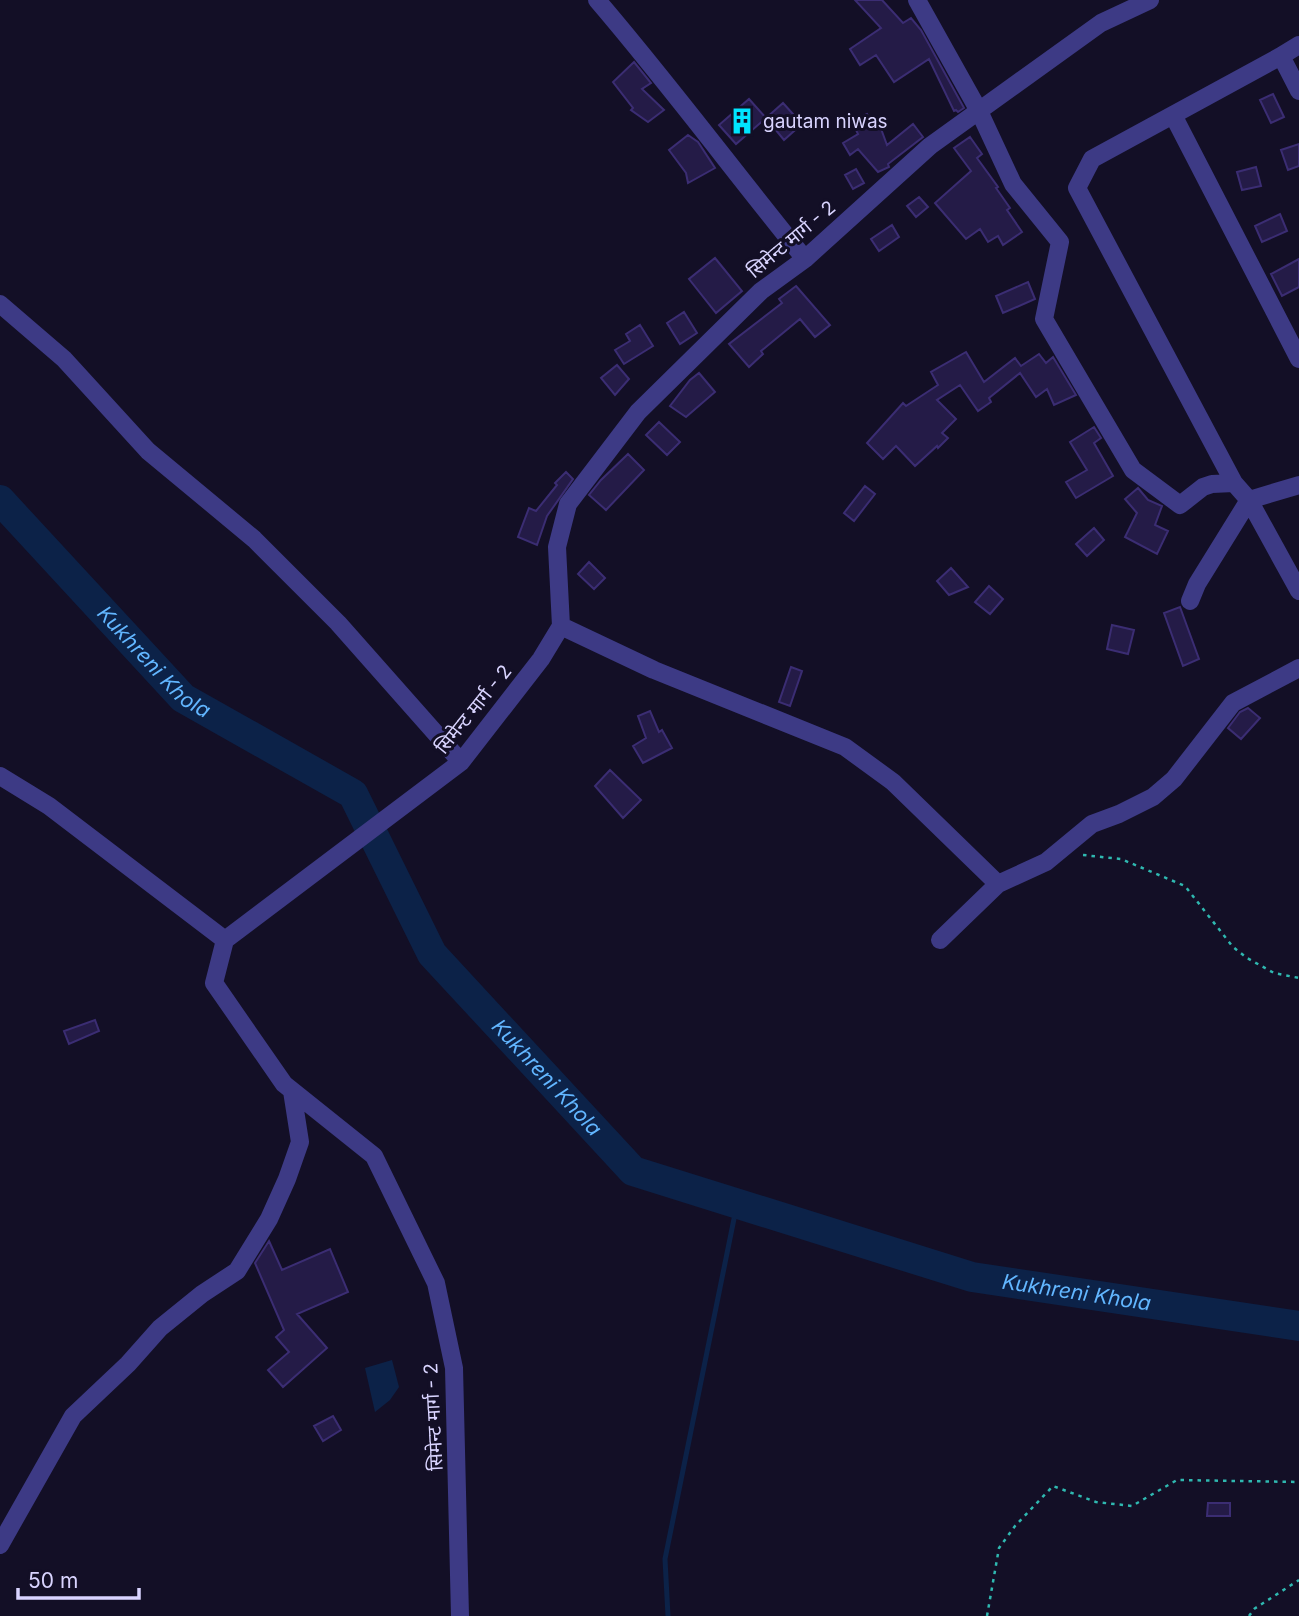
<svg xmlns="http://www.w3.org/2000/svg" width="1299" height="1616" font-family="Inter,'Noto Sans Devanagari',sans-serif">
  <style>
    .water { fill: #0c2248 }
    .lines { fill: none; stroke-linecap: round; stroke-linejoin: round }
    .stream { stroke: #0c2248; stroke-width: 5 }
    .river { stroke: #0c2248; stroke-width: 30 }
    .building { fill: #241b47; stroke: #3b2d73; stroke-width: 2 }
    .path { stroke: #2fb8b0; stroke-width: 2.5; stroke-dasharray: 3.5 5; stroke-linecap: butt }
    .street { stroke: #3d3a85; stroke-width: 18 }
    .labels { text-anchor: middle; stroke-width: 6; stroke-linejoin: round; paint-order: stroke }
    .poi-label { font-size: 19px; fill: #d9d4ff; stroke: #130f26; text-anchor: start }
    .street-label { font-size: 19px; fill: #d9d4ff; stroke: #130f26 }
    .water-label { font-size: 21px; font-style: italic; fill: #62b6ff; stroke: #130f26 }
  </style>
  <rect width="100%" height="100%" fill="#130f26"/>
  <!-- water -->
  <path class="water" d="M392 1360 399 1387 390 1400 375 1412 365 1368Z"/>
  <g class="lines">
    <!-- stream -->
    <path class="stream" d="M668 1616 665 1559 737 1204"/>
    <!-- river -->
    <path class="river" id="s1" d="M0 500 183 698 353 794 432 954 633 1171 972 1277 1299 1326"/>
  </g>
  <!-- building -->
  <path class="building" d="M855 0H882L903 23 911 18 921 30 964 108 958 112 956 110 954 111 929 59 894 82 876 55 860 65 850 49 881 28Z
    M634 62 651 83 642 89 664 110 648 122 631 110 633 108 613 82Z
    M1273 94 1284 117 1271 123 1260 100Z
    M749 99 766 118 736 144 719 125Z
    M783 103 802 124 784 140 766 118Z
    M867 114 874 128 880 126 887 145 913 124 923 137 888 164 889 167 878 172 858 149 850 155 843 143 858 134 852 121Z
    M688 135 698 142 715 168 688 183 686 173 669 150Z
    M970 137 982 154 977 158 998 187 996 188 1010 208 1007 210 1022 232 1003 245 998 236 988 242 980 229 966 239 935 203 971 171 954 148Z
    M1299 144V166L1288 170 1281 150Z
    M1256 167 1261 186 1242 190 1237 172Z
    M856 169 864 183 853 189 845 175Z
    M919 197 928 207 916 217 907 206Z
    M1280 214 1287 231 1262 242 1255 226Z
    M892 225 899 237 879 251 871 239Z
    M715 258 742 291 716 313 689 279Z
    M1299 259V287L1282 296 1271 274Z
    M1028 282 1035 299 1003 313 996 296Z
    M796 286 830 325 815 337 800 319 761 351 763 354 749 367 729 344 782 303 779 299Z
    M684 312 697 333 680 344 667 323Z
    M640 325 653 346 624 364 615 350 630 341 626 334Z
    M966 352 984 382 1015 358 1021 366 1039 354 1046 363 1053 357 1076 395 1054 405 1047 389 1036 397 1020 373 989 398 991 402 978 411 960 385 937 400 956 419 942 433 948 438 938 448 937 446 915 466 896 446 883 459 867 443 903 403 906 406 938 385 931 372Z
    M617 365 629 379 615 395 601 378Z
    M699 373 715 392 686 417 670 406 690 380Z
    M659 422 680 442 667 455 646 435Z
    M1094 427 1101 438 1094 443 1113 476 1076 498 1066 482 1087 470 1070 442Z
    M628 454 644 470 606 510 589 495 601 480Z
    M566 472 573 479 547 516 537 545 518 537 529 508 536 511 557 485 555 483Z
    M865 486 875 494 854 521 844 513Z
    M1138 488 1148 500 1162 506 1155 525 1168 531 1157 554 1125 537 1137 513 1125 499Z
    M1094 528 1104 540 1087 556 1076 544Z
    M589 562 605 578 594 589 578 574Z
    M951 568 968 587 949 595 937 581Z
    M989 586 1003 599 990 614 975 602Z
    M1180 607 1199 659 1183 666 1164 613Z
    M1112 625 1134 630 1128 654 1107 649Z
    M791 667 802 671 790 706 779 702Z
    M1248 708 1260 718 1241 739 1228 728 1240 712Z
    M650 711 659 732 662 730 672 748 643 763 633 746 646 738 638 716Z
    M610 770 641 800 623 818 595 786Z
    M95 1020 99 1031 69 1044 64 1031Z
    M269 1241 282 1270 330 1249 348 1292 297 1314 327 1348 283 1387 268 1370 289 1352 276 1337 284 1330 255 1263Z
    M333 1416 341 1430 323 1441 314 1426Z
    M1208 1503H1230V1516H1207Z"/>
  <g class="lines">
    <!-- path -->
    <path class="path" d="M1083 855 1121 859 1185 886 1233 947 1247 958 1274 973 1299 978
      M987 1616 999 1548 1015 1526 1053 1486 1096 1502 1132 1506 1177 1480 1299 1482
      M1249 1616 1254 1609 1299 1580"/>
    <!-- street -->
    <path class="street" d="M597 0C669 84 735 173 805 259
      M917 0 979 111 1013 184 1060 242 1044 319 1133 470 1180 505 1203 487 1212 484 1234 483
      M1281 56 1299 45
      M1299 91 1281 56 1092 159 1077 188 1234 483 1249 500 1299 591
      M1173 115 1299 359
      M0 304 64 359 148 451 254 539 338 623 461 762
      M1190 601 1197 584 1249 500 1299 485
      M561 626 654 670 845 747 893 782 998 884
      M0 776 49 806 225 940
      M940 940 998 884 1046 862 1092 824 1119 814 1153 797 1174 779 1233 703 1299 668
      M0 1545 73 1416 128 1364 160 1328 202 1294 237 1271 269 1219 287 1179 300 1142 292 1091
      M460 1616 454 1368 436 1283 374 1156 284 1084 214 983 225 940 461 762 541 659 561 626 557 547 568 504 638 412 761 291 805 259 930 146 1101 23 1150 0"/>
  </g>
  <!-- icons -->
  <defs>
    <g id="building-bare" transform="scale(2.1)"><path d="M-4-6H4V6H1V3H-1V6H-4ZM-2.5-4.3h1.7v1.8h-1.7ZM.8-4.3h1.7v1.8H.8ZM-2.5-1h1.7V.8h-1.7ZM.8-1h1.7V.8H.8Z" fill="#00e5ff" stroke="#130f26" stroke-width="2.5" paint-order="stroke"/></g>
  </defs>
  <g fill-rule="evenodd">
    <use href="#building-bare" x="742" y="121"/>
  </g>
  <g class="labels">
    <!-- poi labels -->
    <g class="poi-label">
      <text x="763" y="128">gautam niwas</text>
    </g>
    <!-- street labels -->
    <g class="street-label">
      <text transform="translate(791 239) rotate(-40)" y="7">सिमेन्ट मार्ग - 2</text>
      <text transform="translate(473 709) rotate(-51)" y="7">सिमेन्ट मार्ग - 2</text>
      <text transform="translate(433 1417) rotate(-93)" y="7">सिमेन्ट मार्ग - 2</text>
    </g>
    <!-- water labels -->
    <g class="water-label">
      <text dy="7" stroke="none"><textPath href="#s1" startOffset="224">Kukhreni Khola</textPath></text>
      <text dy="7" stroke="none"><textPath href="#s1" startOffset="812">Kukhreni Khola</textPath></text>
      <text dy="7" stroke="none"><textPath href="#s1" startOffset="1400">Kukhreni Khola</textPath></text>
    </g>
  </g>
  <!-- scale -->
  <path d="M18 1588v10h121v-10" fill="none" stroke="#d9d4ff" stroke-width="3.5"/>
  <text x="28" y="1588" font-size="21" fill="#d9d4ff" stroke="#130f26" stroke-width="5" paint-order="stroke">50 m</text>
</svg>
